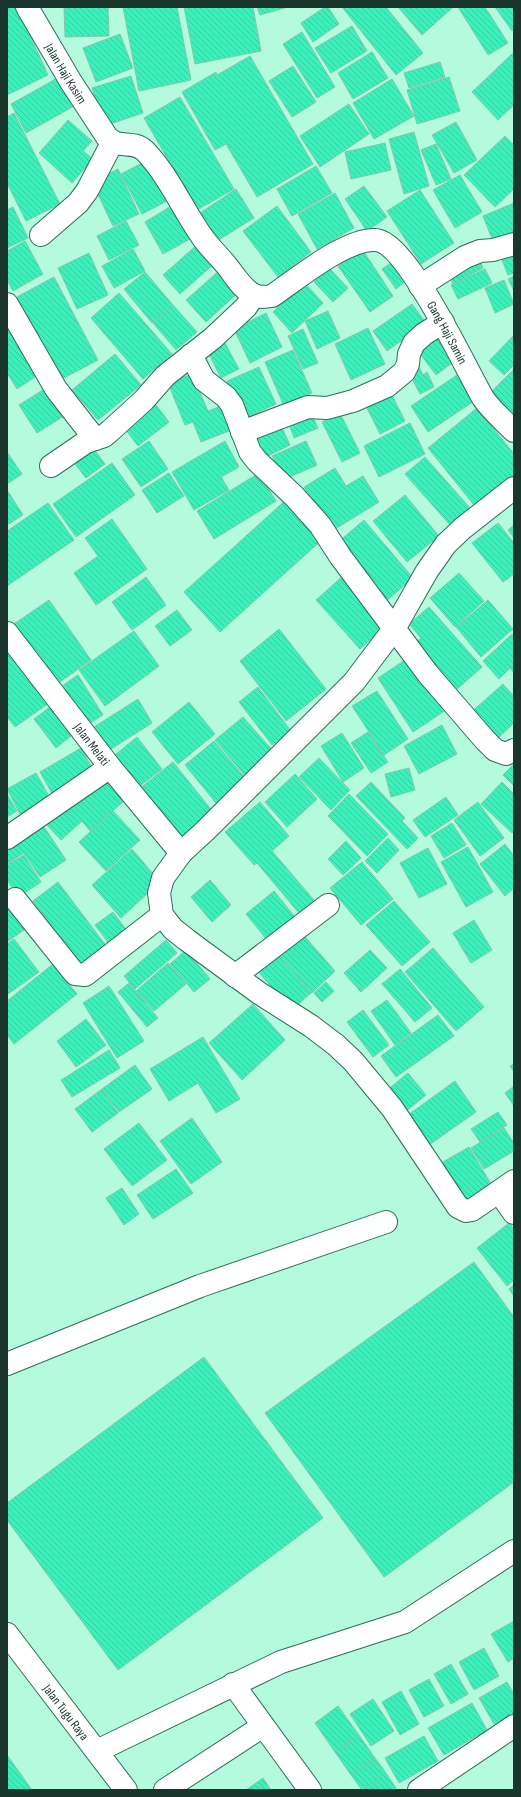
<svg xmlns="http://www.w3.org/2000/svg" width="521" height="1797" font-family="'Sofia Sans Condensed',sans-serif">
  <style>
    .building { fill: url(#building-back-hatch); stroke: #82c7ac }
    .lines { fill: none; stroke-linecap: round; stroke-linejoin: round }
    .minor-casing { stroke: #2a6f58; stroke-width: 24 }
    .minor { stroke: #fff; stroke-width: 22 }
    .labels { text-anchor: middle; stroke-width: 3.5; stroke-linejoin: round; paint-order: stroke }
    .street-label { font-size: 13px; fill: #1a362c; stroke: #b4fadd }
  </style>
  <defs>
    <pattern id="building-back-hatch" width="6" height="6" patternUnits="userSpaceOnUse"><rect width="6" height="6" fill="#39f1ba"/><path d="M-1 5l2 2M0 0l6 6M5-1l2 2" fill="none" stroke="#32cfa0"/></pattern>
  </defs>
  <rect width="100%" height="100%" fill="#b4fadd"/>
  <!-- building -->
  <path class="building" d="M7 7H17L48 75 7 95Z
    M64 7H108L109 36 65 37Z
    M123 7H177L191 80 139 91Z
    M184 7H253L261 51 195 64Z
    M257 7H288L260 15Z
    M325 7H328L339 24 313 42 301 23Z
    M342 7H386L423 53 396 75Z
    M398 7H451L452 8 422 35Z
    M458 7H485L508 43 488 55Z
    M495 7H514V29L512 31Z
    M352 26 367 51 331 73 315 48Z
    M302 32 335 87 317 98 283 44Z
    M120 34 133 68 96 82 83 48Z
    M372 52 388 78 353 99 338 73Z
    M514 52V105L498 120 472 92Z
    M250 56 313 164 257 197 226 144 215 150 182 92 216 72 217 75Z
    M440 62 445 77 409 88 404 73Z
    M293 66 316 102 292 117 269 81Z
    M61 76 76 105 26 133 11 104Z
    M131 76 143 113 104 126 92 88Z
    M449 77 460 111 417 124 407 90Z
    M392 79 414 116 374 139 353 103Z
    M180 97 234 189 197 210 144 118Z
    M349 104 369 134 320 167 300 136Z
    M14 113 60 204 26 221 7 183V117Z
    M68 120 92 141 83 151 93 159 72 183 39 153Z
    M456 122 477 160 454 173 432 135Z
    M414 132 429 186 404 194 389 139Z
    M505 136 514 145V189L495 207 464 175Z
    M385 143 391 170 351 179 345 152Z
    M436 144 451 179 436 185 421 150Z
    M146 161 167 201 142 214 121 174Z
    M316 166 332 193 292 216 277 189Z
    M118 169 139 214 113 226 92 182Z
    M460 175 482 212 455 228 433 190Z
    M364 186 387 217 367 231 345 199Z
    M236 189 254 218 217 241 200 213Z
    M420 190 454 243 421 264 387 211Z
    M335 193 354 228 317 249 298 214Z
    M514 203V233L493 241 483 216Z
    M173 205 192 238 163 254 145 222Z
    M277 206 311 252 278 277 243 231Z
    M13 207 28 238 7 248V210Z
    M126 221 139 245 109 260 97 236Z
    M25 241 43 274 13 291 7 280V251Z
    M198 244 215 263 180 294 163 275Z
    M133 249 145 271 114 288 102 266Z
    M362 249 393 296 370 312 338 266Z
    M514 249V273L508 275 500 255Z
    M89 253 108 295 77 309 58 268Z
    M477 255 483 268 453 284 446 271Z
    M394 261 407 280 396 289 382 269Z
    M329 268 348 288 333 302 314 282Z
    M221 269 240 291 206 322 186 300Z
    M485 269 492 283 458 299 451 285Z
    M145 272 173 305 152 323 124 289Z
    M514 276V291L508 279Z
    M54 277 98 360 60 380 17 297Z
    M504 280 514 304 495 313 485 288Z
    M304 282 323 303 292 333 273 312Z
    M119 293 172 354 143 379 91 318Z
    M412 304 426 323 387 351 373 331Z
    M173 305 197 332 176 350 153 323Z
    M328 311 340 338 317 349 305 321Z
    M266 313 282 347 250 363 234 329Z
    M7 321 41 373 17 389 7 373Z
    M368 328 385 364 351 380 335 344Z
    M303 329 318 363 303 369 288 336Z
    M514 335V365L504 375 489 361Z
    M438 336 456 360 436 375 418 351Z
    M225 343 239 369 221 378 208 352Z
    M293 350 312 393 284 406 265 362Z
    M115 354 141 385 98 420 72 390Z
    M259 367 276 404 243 419 227 381Z
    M419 367 423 375 427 372 434 387 420 394 409 373Z
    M514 369V415L491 392Z
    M460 373 477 399 428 432 411 406Z
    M192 374 208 411 224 405 234 429 201 442 193 422 185 425 168 383Z
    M46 388 64 416 37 433 19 405Z
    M390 391 405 421 380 434 365 404Z
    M153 401 169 422 138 446 122 425Z
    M477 408 514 454V481L478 510 428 448Z
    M340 413 360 453 342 462 322 422Z
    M312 415 318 428 294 438 289 424Z
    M279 421 290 445 262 459 251 434Z
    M410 423 425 454 379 477 364 446Z
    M149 441 168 469 141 487 122 459Z
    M225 441 239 467 221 477 229 490 194 510 172 472Z
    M306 441 317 465 283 480 272 456Z
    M91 445 105 464 86 478 72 460Z
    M7 452 22 474 7 484Z
    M425 457 470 508 450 525 405 474Z
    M112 463 135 495 76 537 53 504Z
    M335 468 346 486 363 476 379 502 332 531 304 487Z
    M169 473 184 496 157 513 142 490Z
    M259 473 276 501 214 539 197 511Z
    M7 490 23 515 7 525Z
    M405 495 439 536 407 562 373 521Z
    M288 498 324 538 220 632 184 592Z
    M48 503 74 540 7 586V531Z
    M112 519 147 569 96 605 74 573 98 556 85 538Z
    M364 520 413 578 385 602 336 544Z
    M498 523 514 543V574L503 582 472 543Z
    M514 525V538L508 530Z
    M459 573 484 601 455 627 430 598Z
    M344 575 388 624 360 649 316 600Z
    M146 577 166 605 132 630 112 602Z
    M49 600 91 660 57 684 14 624Z
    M488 600 513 629 481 657 456 627Z
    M429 607 482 667 456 690 415 643 421 638 409 624Z
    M177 610 192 630 170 646 155 626Z
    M279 629 326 689 286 721 240 661Z
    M134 631 159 666 105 706 79 670Z
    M512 634 514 636V673L510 668 499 679 483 661Z
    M7 643 49 703 15 727 7 717Z
    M411 656 446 710 413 732 378 678Z
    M78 675 103 715 87 725 62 686Z
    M503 684 514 696V723L494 742 469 714Z
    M258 687 291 731 272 745 239 702Z
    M377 691 408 739 384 755 352 706Z
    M138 699 152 723 108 751 94 727Z
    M189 702 215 734 178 764 152 732Z
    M55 703 76 732 56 748 34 719Z
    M243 717 274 752 246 777 215 740Z
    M442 725 457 754 419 774 404 746Z
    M368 732 388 762 371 773 351 743Z
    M342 733 364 768 343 782 321 746Z
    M137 737 162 769 135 790 110 759Z
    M214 741 246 779 216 803 185 765Z
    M81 748 95 773 54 797 40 772Z
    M319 758 350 790 331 810 299 777Z
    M173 762 218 818 185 845 139 789Z
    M514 764V786L503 775Z
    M409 768 415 790 391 797 385 774Z
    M36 773 50 798 20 814 7 789Z
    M295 774 317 799 287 827 265 802Z
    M101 775 124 801 90 831 82 821 61 840 44 822Z
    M371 782 405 818 402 821 418 838 407 849 356 796Z
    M502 782 514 794V831L512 833 481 804Z
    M7 794 17 811 7 817Z
    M349 794 388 834 367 856 328 816Z
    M446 797 458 815 425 837 413 820Z
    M260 802 289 836 272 851 319 906 304 919 257 863 254 865 225 832Z
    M478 802 504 838 480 856 454 820Z
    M113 811 140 840 106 871 79 842Z
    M39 819 66 860 40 877 24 853 7 864V841Z
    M452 823 466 845 444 858 431 836Z
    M388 838 399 850 377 873 365 861Z
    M346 841 361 858 343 875 328 859Z
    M505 844 514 856V888L505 896 480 864Z
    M468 847 493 892 466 907 441 862Z
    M428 848 447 884 419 898 400 863Z
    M132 849 160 882 121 918 92 885Z
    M24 855 41 882 18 897 7 880V865Z
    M362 862 393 899 361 925 330 888Z
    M210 880 231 905 212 922 191 897Z
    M58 882 110 951 85 970 33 901Z
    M274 891 295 917 267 940 246 914Z
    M7 900 31 925 7 942Z
    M394 901 430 942 402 966 366 925Z
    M113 912 131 936 113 949 95 925Z
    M474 920 492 950 471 963 453 933Z
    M300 931 335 971 312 993 276 952Z
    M14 939 39 972 8 994 7 944Z
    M166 940 177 953 135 989 124 976Z
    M433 948 484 1007 456 1031 405 972Z
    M186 950 210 979 194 992 170 964Z
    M370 950 387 968 361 992 344 973Z
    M276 952 311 993 292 1010 256 969Z
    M168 963 186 984 154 1011 136 991Z
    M53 964 77 994 14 1044 7 1035V1001Z
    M400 969 432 1008 415 1022 382 984Z
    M326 982 334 991 322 1002 314 993Z
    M129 983 158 1018 147 1027 118 992Z
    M109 986 144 1041 117 1058 83 1003Z
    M387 1000 411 1033 395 1045 371 1011Z
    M253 1004 285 1040 242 1080 209 1043Z
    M363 1010 389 1045 373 1057 347 1022Z
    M438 1015 454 1036 396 1077 381 1056Z
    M86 1019 106 1045 76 1067 57 1041Z
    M203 1037 240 1099 216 1113 198 1083 169 1101 150 1069Z
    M109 1050 120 1068 72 1097 61 1080Z
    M514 1064V1072L510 1066Z
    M135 1065 152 1089 119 1112 102 1089Z
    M408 1073 426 1095 404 1113 386 1091Z
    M455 1081 476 1112 429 1145 408 1115Z
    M514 1086V1106L505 1093Z
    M102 1089 118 1113 92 1132 75 1109Z
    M498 1112 507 1125 480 1142 471 1129Z
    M192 1118 222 1162 191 1184 160 1141Z
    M139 1123 167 1160 132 1186 104 1149Z
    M504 1128 514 1143V1151L484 1169 471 1148Z
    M469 1147 494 1189 465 1205 441 1163Z
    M176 1169 193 1193 153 1219 137 1195Z
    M122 1188 139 1214 124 1225 106 1198Z
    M509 1223 514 1229V1280L507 1286 477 1248Z
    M474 1262 514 1317V1482L384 1577 265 1413Z
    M514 1285V1296L509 1289Z
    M204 1357 323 1518 118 1670 7 1520V1503Z
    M514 1621V1658L508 1662 491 1634Z
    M484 1648 499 1676 474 1690 459 1662Z
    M451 1664 468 1694 451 1704 434 1674Z
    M429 1679 444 1706 424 1717 409 1690Z
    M507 1682 514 1694V1713L494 1724 479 1698Z
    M401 1691 419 1724 400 1735 382 1702Z
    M373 1699 394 1731 371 1746 350 1714Z
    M472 1703 487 1730 444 1755 428 1728Z
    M338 1706 359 1735 335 1752 315 1723Z
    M359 1735 375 1758 351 1775 335 1752Z
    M424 1736 438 1761 399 1783 385 1758Z
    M7 1755 32 1790H7Z
    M375 1758 386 1773 362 1790 351 1775Z
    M386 1773 396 1788 394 1790H362Z
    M263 1778 271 1790H246Z"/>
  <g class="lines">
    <!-- minor casing -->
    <g class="minor-casing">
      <g id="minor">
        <path id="s1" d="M27 7 71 82 107 137C119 150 132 139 145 151 169 176 183 210 203 238 210 248 219 256 227 266 235 276 242 289 254 295 260 298 266 297 272 296 297 279 345 239 375 240 407 241 466 369 483 398 491 410 504 421 514 431"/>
        <path d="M41 235 78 203 87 191 112 143"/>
        <path d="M420 286 465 257 480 251 493 250 514 244"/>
        <path d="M7 304 56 389 95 439"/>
        <path d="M191 355 204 380 226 397 232 405 250 452 257 461 295 497 320 525 340 556 428 674 485 740 495 750 506 754 514 750"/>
        <path d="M242 432 308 407 327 408 353 401 387 386 404 372 408 364 409 354 414 343 424 334 443 322"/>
        <path d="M51 466 86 442 104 436 110 431 144 400 165 376 213 338 246 307 254 295"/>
        <path d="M514 488 463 528 446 544 427 571 394 629 354 682 205 831 181 853 163 878 159 893 162 915 173 929 187 940 259 993 311 1026 336 1045 353 1061 392 1108 458 1207 466 1211 472 1210 514 1181"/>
        <path id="s2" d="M7 633 110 767 181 853"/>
        <path d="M7 838 110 767"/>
        <path d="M15 899 75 974 85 975 162 915"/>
        <path d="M235 976 328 905"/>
        <path d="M499 1192 514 1213"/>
        <path d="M7 1364 200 1286 386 1222"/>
        <path id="s3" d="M7 1634 126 1790"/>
        <path d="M233 1684 310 1790"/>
        <path d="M97 1751 281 1662 405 1622 514 1551"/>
        <path d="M165 1790 263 1726"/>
        <path d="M419 1790 514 1726"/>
      </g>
    </g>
    <!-- minor -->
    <use href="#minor" class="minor"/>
  </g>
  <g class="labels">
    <!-- street labels -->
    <g class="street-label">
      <text dy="5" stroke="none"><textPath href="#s1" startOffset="77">Jalan Haji Kasim</textPath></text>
      <text dy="5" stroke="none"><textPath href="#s1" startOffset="633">Gang Haji Samin</textPath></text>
      <text dy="5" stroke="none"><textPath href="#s2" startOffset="140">Jalan Melati</textPath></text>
      <text dy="5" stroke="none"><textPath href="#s3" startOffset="98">Jalan Tugu Raya</textPath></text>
    </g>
  </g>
  <!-- border -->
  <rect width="521" height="1797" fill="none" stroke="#1a362c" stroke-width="16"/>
</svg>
